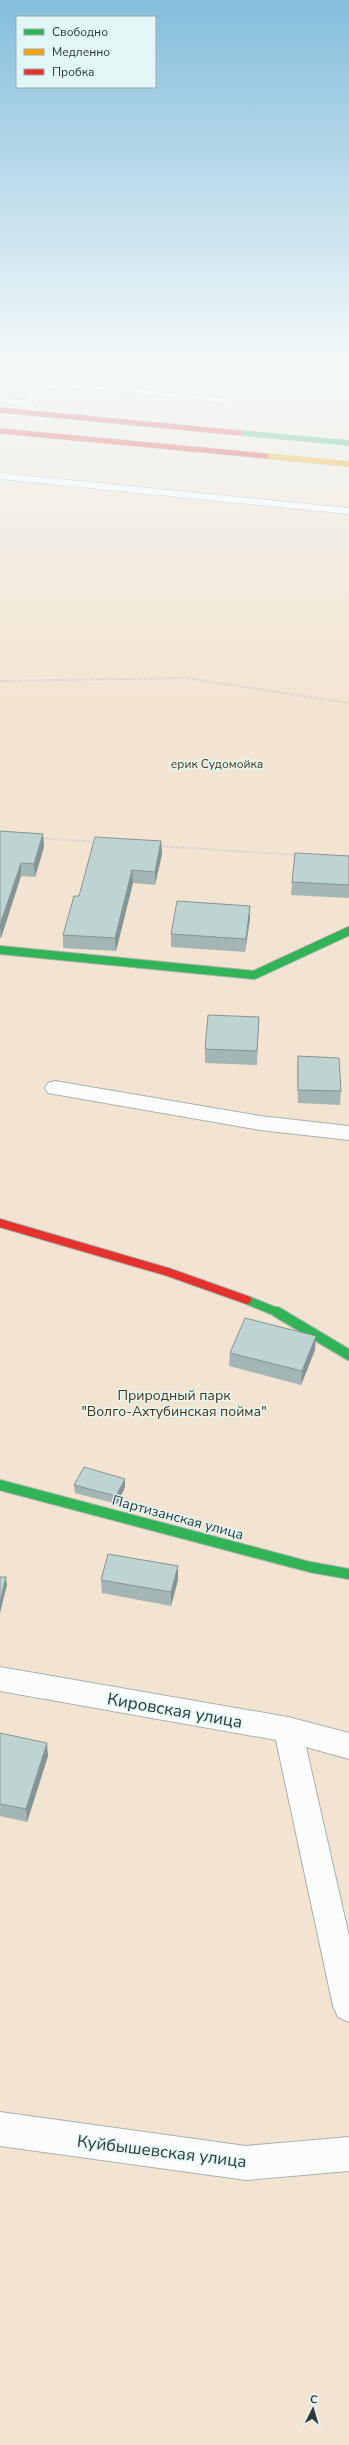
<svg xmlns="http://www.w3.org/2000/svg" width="349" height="2445" font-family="'Nunito Sans',sans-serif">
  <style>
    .green { fill: #f3e4d1 }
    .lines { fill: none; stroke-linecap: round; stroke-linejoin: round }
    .lane-casing { stroke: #a7b1b0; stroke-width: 1 }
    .street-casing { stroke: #a7b1b0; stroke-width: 2 }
    .fast-far2-casing { stroke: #a7b1b0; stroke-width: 6 }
    .fast-far1-casing { stroke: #a7b1b0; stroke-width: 10 }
    .fast-casing { stroke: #a7b1b0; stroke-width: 12 }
    .slow-casing { stroke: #a7b1b0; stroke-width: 6 }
    .jam-far1-casing { stroke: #a7b1b0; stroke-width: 6 }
    .jam-casing { stroke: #a7b1b0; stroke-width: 10 }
    .path-far1 { stroke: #cfd2d2; stroke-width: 1.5; stroke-dasharray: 1 1; stroke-linecap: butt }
    .path { stroke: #cfd2d2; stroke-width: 2; stroke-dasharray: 1.5 1.5; stroke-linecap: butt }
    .lane { fill: #fbfdfd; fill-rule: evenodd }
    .street { fill: #fbfdfd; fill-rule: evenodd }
    .fast-far2 { stroke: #30b455; stroke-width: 5 }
    .fast-far1 { stroke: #30b455; stroke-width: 8 }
    .fast { stroke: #30b455; stroke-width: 10 }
    .slow { stroke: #ff9f0a; stroke-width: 5 }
    .jam-far1 { stroke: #e5322d; stroke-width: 5 }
    .jam { stroke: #e5322d; stroke-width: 8 }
    .wall { fill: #a3b6b5 }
    .shaded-wall { fill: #859494 }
    .building { fill: #bed4d3; stroke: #859494 }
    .labels { text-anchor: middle; stroke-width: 3; stroke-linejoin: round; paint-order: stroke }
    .far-park-label { font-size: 12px; fill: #52310e; stroke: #e0f7f5 }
    .park-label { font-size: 14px; fill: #52310e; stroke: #e0f7f5 }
    .street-label { font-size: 14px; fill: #303938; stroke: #e0f7f5 }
    .near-street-label { font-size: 17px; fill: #303938; stroke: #e0f7f5 }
  </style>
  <rect width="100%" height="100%" fill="#e5f2f1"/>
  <!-- green -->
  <path class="green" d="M0 362H349V2445H0Z"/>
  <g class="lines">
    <!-- lane casing -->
    <g class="lane-casing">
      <path id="lane" d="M0 377 29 383 32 388C53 376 196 396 229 399L233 401 229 403C196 400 56 381 35 393L32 403 38 410 34 412 26 405 0 403V399L25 400 27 392 23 387 0 381Z
        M0 473 349 508V514L0 479Z"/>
    </g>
    <!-- street casing -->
    <g class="street-casing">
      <path id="street" d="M55 1081 260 1116 349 1126V1140L260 1130 48 1093 45 1088 48 1083Z
        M0 1667 288 1717 349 1733V1759L306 1747 349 1936V2022L338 2017 333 2006 276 1740 0 1691Z
        M0 2112 246 2146 349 2137V2171L246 2180 0 2146Z"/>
    </g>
    <!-- fast-far2 casing -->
    <g class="fast-far2-casing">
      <path id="fast-far2" d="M240 433 349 443"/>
    </g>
    <!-- fast-far1 casing -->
    <g class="fast-far1-casing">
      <path id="fast-far1" d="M0 950 254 975 349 931
        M247 1300 279 1313"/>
    </g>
    <!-- fast casing -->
    <g class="fast-casing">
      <path id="fast" d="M277 1312 349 1355
        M0 1485 310 1567 349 1574"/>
    </g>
    <!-- slow casing -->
    <g class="slow-casing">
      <path id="slow" d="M266 456 349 464"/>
    </g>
    <!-- jam-far1 casing -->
    <g class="jam-far1-casing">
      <path id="jam-far1" d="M0 410 240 433
        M0 431 266 456"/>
    </g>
    <!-- jam casing -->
    <g class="jam-casing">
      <path id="jam" d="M0 1223 168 1272 247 1300"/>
    </g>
    <!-- path-far1 -->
    <path class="path-far1" d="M323 362 349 374"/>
    <!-- path -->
    <path class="path" d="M0 681 186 678 349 703
      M40 838 95 842
      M158 846 297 855"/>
    <!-- lane -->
    <use href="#lane" class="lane"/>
    <!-- street -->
    <use href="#street" class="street"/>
    <!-- fast-far2 -->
    <use href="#fast-far2" class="fast-far2"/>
    <!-- fast-far1 -->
    <use href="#fast-far1" class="fast-far1"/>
    <!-- fast -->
    <use href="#fast" class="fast"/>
    <!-- slow -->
    <use href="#slow" class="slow"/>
    <!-- jam-far1 -->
    <use href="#jam-far1" class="jam-far1"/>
    <!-- jam -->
    <use href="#jam" class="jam"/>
  </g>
  <!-- wall -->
  <path class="wall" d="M0 831 43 834 44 847 35 877 21 876 1 938H0Z
    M161 841 162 854 155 885 133 883 116 951 63 948V935L79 896Z
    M349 856V898L291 895 292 882Z
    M250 919 245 952 171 947V934Z
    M259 1017 257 1065 205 1063V1049Z
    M298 1056 341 1091 340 1105 298 1103 297 1070Z
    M315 1350 301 1385 229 1366 230 1353Z
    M125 1479V1487L117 1504 75 1493 74 1485Z
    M178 1566V1580L171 1606 102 1593 101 1580Z
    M0 1733 48 1756 27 1822 0 1816Z"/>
  <!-- shaded-wall -->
  <path class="shaded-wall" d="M43 834 44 847 35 877 34 864Z
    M161 841 162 854 155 885V872Z
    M21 863V876L1 938 0 925Z
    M132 870 133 883 116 951 115 938Z
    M250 906V919L245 952 246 939Z
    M316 1336 315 1350 301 1385 302 1371Z
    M125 1479V1487L117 1504 116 1496Z
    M178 1566V1580L171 1606V1592Z
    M6 1577 7 1585 0 1613V1602Z
    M47 1743 48 1756 27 1822 26 1809Z"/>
  <!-- building -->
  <path class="building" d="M0 831 43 834 34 864 21 863 0 925Z
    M95 837 161 841 155 872 132 870 115 938 63 935 74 896H79Z
    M295 853 349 856V885L292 882Z
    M177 901 250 906 246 939 171 934Z
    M208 1015 259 1017 257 1051 205 1049Z
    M298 1056 339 1058 341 1091 298 1090Z
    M245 1318 316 1336 302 1371 230 1353Z
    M84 1467 125 1479 116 1496 74 1485Z
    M108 1554 178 1566 171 1592 101 1580Z
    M0 1577H6L0 1602Z
    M0 1733 47 1743 26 1809 0 1804Z"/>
  <!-- sky -->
  <linearGradient id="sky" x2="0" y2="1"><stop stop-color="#84bedc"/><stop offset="0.51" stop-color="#f3f9f9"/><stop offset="1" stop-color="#f3f9f9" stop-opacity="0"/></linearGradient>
  <rect width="349" height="704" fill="url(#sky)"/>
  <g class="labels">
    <!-- far-park labels -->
    <g class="far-park-label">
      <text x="217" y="768">ерик Судомойка</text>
    </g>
    <!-- park labels -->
    <g class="park-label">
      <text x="174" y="1400">Природный парк<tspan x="174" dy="16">"Волго-Ахтубинская пойма"</tspan></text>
    </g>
    <!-- street labels -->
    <g class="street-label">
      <text transform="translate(178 1517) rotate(15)" y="5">Партизанская улица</text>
    </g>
    <!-- near-street labels -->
    <g class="near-street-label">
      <text transform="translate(175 1710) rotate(10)" y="6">Кировская улица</text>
      <text transform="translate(162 2151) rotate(7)" y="6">Куйбышевская улица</text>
    </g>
  </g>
  <!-- legend -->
  <rect x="16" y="16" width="140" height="72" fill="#e0f7f5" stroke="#9aaba9"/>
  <rect x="24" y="29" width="20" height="6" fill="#30b455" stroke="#9aaba9"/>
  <text x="52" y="36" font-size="12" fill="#303938">Свободно</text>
  <rect x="24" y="49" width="20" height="6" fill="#ff9f0a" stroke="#9aaba9"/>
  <text x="52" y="56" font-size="12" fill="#303938">Медленно</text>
  <rect x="24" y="69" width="20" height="6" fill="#e5322d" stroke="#9aaba9"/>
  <text x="52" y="76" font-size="12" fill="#303938">Пробка</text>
  <!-- north arrow -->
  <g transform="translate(313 2409) rotate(5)" stroke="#e0f7f5" stroke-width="3" paint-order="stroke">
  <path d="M0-3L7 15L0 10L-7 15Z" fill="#303938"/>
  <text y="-6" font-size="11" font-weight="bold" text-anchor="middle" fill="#303938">С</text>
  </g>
</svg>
